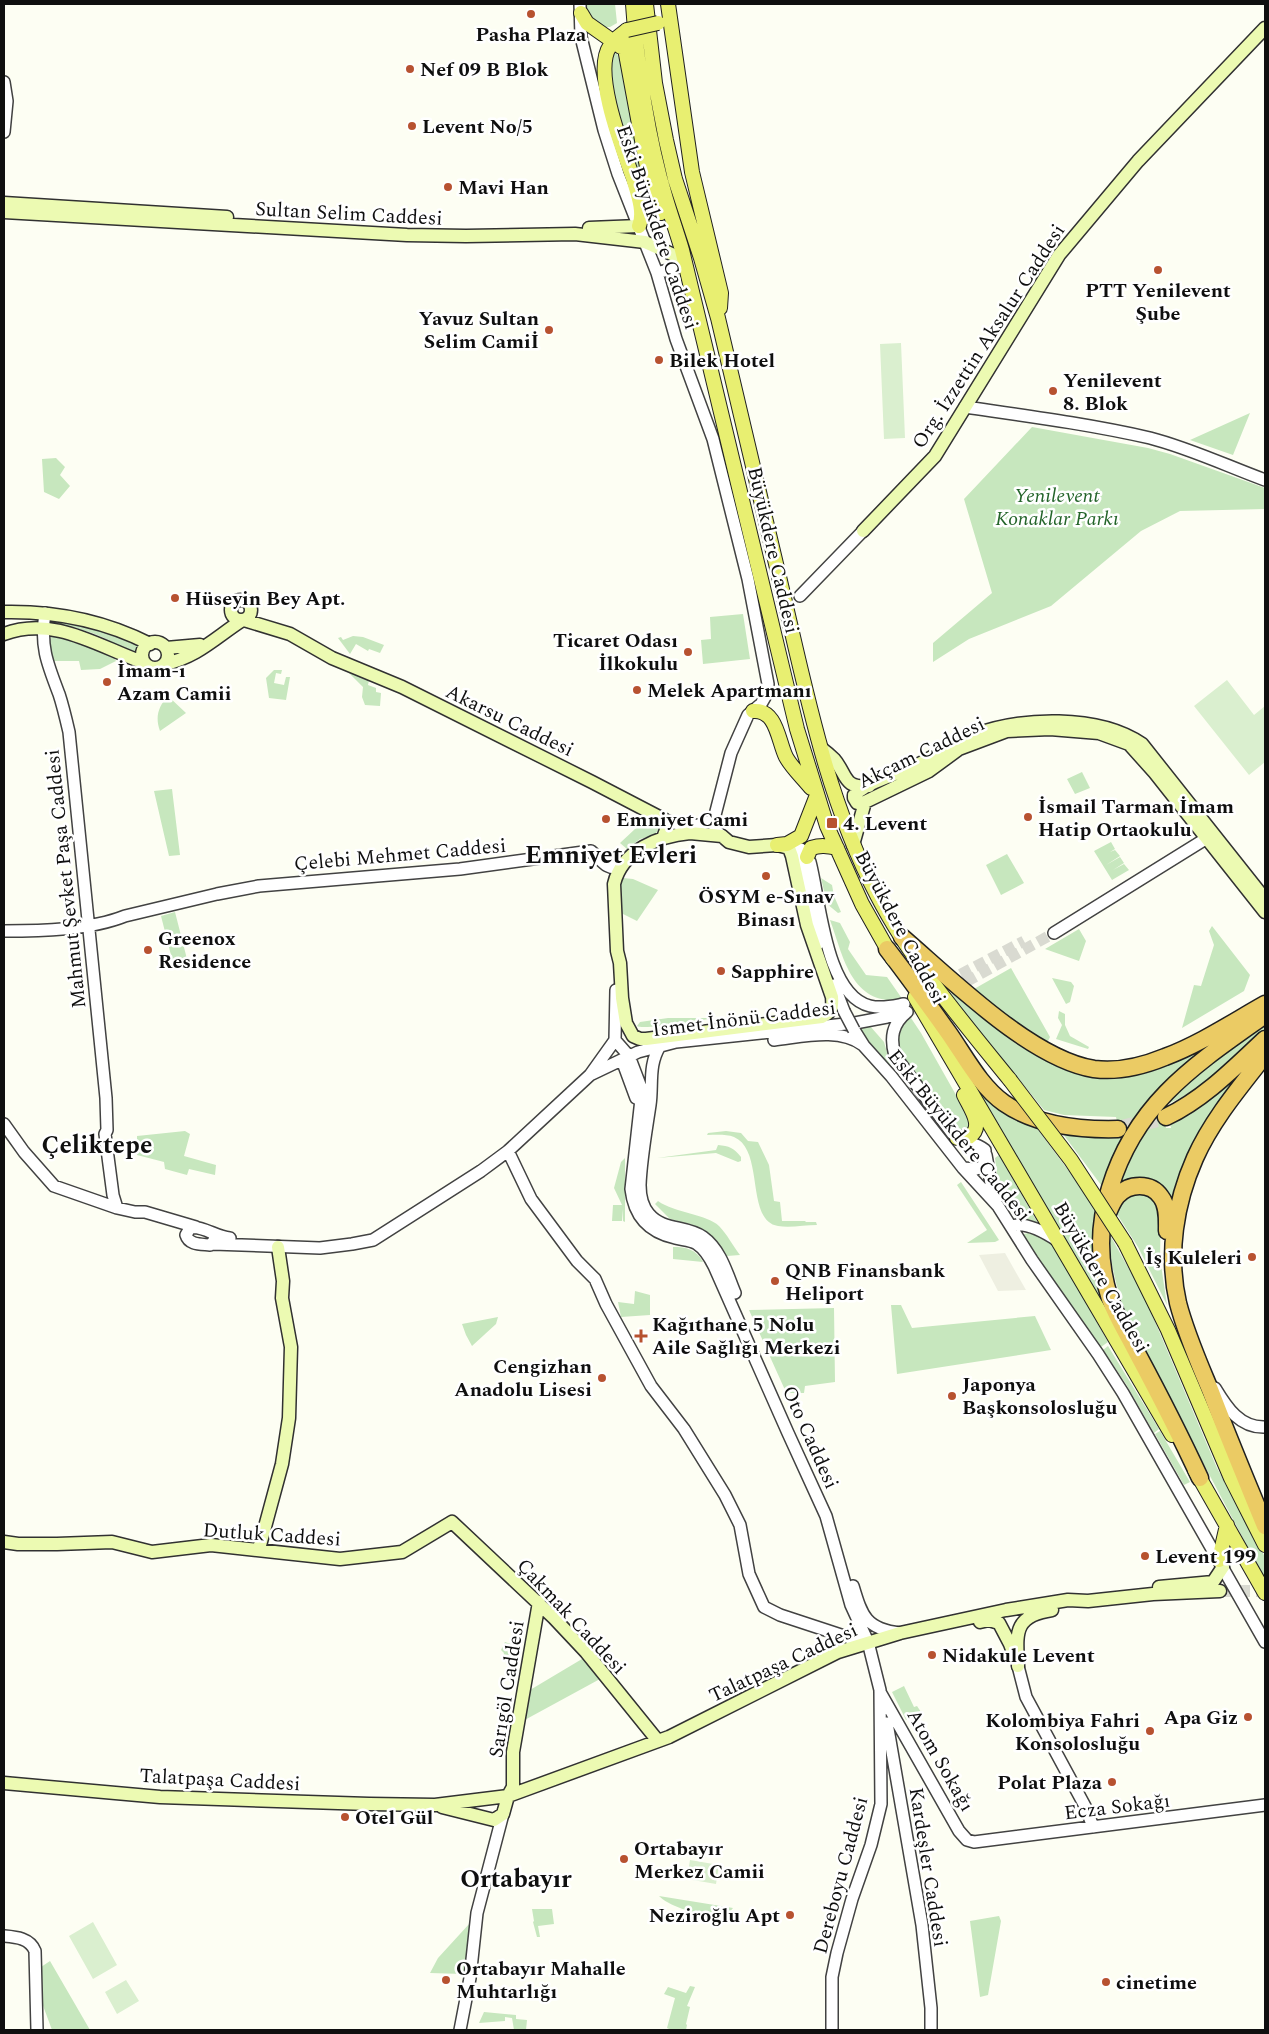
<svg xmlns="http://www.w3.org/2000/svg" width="1269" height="2034" font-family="Spectral,serif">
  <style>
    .green { fill: #c7e7be }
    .pitch { fill: #daefcf }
    .plaza { fill: #eeefe1 }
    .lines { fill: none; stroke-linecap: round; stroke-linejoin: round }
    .tertiary-tunnel { stroke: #d9dad1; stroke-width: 11; stroke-dasharray: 11 5.5; stroke-linecap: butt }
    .secondary-tunnel { stroke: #d9dad1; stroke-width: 12; stroke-dasharray: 12 6; stroke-linecap: butt }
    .motorway-tunnel { stroke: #d9dad1; stroke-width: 16; stroke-dasharray: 16 8; stroke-linecap: butt }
    .tertiary-casing { stroke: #424242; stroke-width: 14 }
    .secondary-casing { stroke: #313131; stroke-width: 15 }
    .primary-casing { stroke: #202020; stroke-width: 16 }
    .motorway-casing { stroke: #202020; stroke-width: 19 }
    .tertiary { stroke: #fff; stroke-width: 11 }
    .secondary { stroke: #ecfab2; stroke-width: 12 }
    .primary { stroke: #e8ef71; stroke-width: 14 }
    .motorway { stroke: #ebcb64; stroke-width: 16 }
    .tertiary-bridge-casing { stroke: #424242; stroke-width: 14; stroke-linecap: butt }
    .primary-bridge-casing { stroke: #202020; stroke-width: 16; stroke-linecap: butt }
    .tertiary-bridge { stroke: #fff; stroke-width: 11 }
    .primary-bridge { stroke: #e8ef71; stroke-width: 14 }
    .poi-dot { fill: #b75230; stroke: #fff; stroke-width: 2 }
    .labels { text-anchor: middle; stroke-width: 5; stroke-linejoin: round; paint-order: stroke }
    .poi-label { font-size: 20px; font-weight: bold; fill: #0f0f0f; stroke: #fff; text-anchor: start }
    .street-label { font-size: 20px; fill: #0f0f0f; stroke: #fff }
    .park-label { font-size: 20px; font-style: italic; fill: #236429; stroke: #fff }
    .district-label { font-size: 25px; font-weight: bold; fill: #0f0f0f; stroke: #fff }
  </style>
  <rect width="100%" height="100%" fill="#fdfef3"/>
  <!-- green -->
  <path class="green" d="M585 4H615L617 23 610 27H603L587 14Z
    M616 51 622 66 650 200 661 241 654 236C649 215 644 194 638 173 632 151 599 66 616 51Z
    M1250 413 1233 455 1190 440Z
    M1032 427 1148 448 1170 454 1265 488V509L1180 511 1141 531 1051 606 969 639 933 662V643L992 593 964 499Z
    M56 458 65 467 60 475 70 486 59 499 44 492 42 459Z
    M743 614 750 659 703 664 701 640 711 639 710 617Z
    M51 617 135 640 139 647 136 655C124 651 115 643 104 638 88 630 68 626 50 625L48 624Z
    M53 631 110 651 116 661 100 669 81 670 79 661H54L49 644Z
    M353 636 363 637 384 645 380 653 369 649 368 651 356 644 350 654 338 638 341 637 343 640Z
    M274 670H282L281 674 276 673 274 683 284 685 286 677H290L286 700 269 698 266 678Z
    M348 672 369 680 368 685 376 688V692L381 693 380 706 365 705 362 697 363 687Z
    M168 696 186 713 160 731C155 717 158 707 168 696Z
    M1082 772 1090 788 1075 794 1067 779Z
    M172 789 180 855 169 856 154 791Z
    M645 822 654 823 659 828 655 835 640 839 627 849 620 843 635 829Z
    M1111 842 1115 849 1110 852 1115 850 1120 856 1106 865 1120 857 1124 863 1113 870 1124 864 1129 870 1112 880 1094 851Z
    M1007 854 1024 883 1001 895 986 865Z
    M623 878 633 879 658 890 637 921 621 913 619 889Z
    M821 878 832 885 834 896 841 912 838 913 827 904Z
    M175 912 188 963 174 967 161 916Z
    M830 920 840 923 850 942 848 949 866 975 887 977 903 1000C851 1006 844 958 830 920Z
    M1212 926 1250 975 1244 991 1182 1028 1194 985 1201 986 1214 945 1209 931Z
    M1079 929 1086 941 1079 961 1045 949Z
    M1011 968 1050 1037 1047 1043 1022 1027 974 989Z
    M1052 978 1071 982 1074 986 1070 1002 1066 1004Z
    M947 987 1042 1058 1072 1072 1093 1076 1200 1050 1203 1054 1193 1061 1104 1189 1060 1130 1120 1136 1116 1117 1064 1115 1044 1110 961 1008Z
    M1059 1011 1065 1014V1025L1070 1036 1089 1047 1088 1049 1056 1039 1062 1025 1058 1018Z
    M668 1018H711L709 1019C697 1021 643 1030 637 1026L640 1022Z
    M911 1018 921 1033 969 1118 971 1124 970 1131H959L910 1069 896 1046 898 1030 904 1022Z
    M1265 1022V1033C1234 1060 1201 1092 1162 1106L1166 1128H1171L1170 1123 1215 1094 1252 1061 1254 1063C1222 1106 1189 1148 1175 1201L1172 1202C1158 1175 1144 1172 1117 1184 1141 1106 1202 1066 1265 1022Z
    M870 1026 884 1042 891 1066 868 1042 859 1029Z
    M956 1055 1033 1123 1068 1170 1097 1212 1114 1328Z
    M185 1131 190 1134 184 1156 216 1165 215 1175 189 1169 187 1175 165 1169 164 1162 137 1155V1136Z
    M726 1131 741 1133 748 1141 758 1142 769 1165 774 1201 780 1202 782 1221H805L806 1222H816L817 1225C805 1225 790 1228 778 1226 745 1221 765 1150 734 1137 726 1134 716 1135 707 1135L708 1133Z
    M718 1145C729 1146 734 1148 741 1157V1161L738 1162 716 1153 657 1158 716 1150Z
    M999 1155 1039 1225 1017 1217 1000 1198 995 1158Z
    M625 1158V1222L623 1221 622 1209V1221H612L613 1205H622L614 1188 621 1162Z
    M961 1182 999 1240 995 1242 967 1243 987 1230 957 1185Z
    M1143 1191 1161 1207 1160 1258 1167 1305 1138 1247 1113 1208 1116 1201Z
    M658 1201C675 1213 706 1214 719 1226 727 1234 733 1246 740 1255L727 1256 720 1246 702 1230 693 1225 670 1219 655 1204Z
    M1028 1233 1050 1239 1108 1342 1101 1347 1024 1240V1234Z
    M1110 1235 1145 1298 1217 1468 1265 1557V1580L1127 1319C1118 1291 1109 1264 1110 1235Z
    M673 1247C686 1247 696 1249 703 1262L673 1259Z
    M635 1291 650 1295V1315L621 1317 618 1302 634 1304Z
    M891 1305H901L912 1328 1035 1316 1051 1350 897 1374Z
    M834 1308 835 1382 805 1386 804 1393H788L785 1390 749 1310Z
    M498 1317 496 1324 472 1346 466 1335 462 1324Z
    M1108 1346 1159 1429 1154 1433 1126 1384 1103 1350Z
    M1160 1431 1190 1482 1184 1485 1155 1434Z
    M505 1642 520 1647 517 1664 502 1661 504 1653 501 1650Z
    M587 1656 600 1679 521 1722 525 1693Z
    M904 1686 914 1707 917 1706 921 1712 906 1720 892 1692Z
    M659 1896 727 1907 733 1908C722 1925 670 1908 659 1896Z
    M532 1909H552L554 1924 538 1926 540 1937H537L533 1922 534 1921Z
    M999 1916 1001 1921 988 1995 980 1997 970 1921Z
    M470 1923H473L466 1971 463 1974 430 1973 438 1958Z
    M50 1961 90 2030H52L38 1992 41 1967Z
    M690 1986 695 1987 687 2006 690 2007 686 2024 687 2025 686 2030H671L667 2028 675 1998 664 1994 668 1987 686 1993Z
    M484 2012 516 2015V2019L527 2020 526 2030H514L512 2018 505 2017V2021L479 2023Z"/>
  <!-- pitch -->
  <path class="pitch" d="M901 343 905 438 884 439 880 344Z
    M1227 680 1254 715 1265 706V762L1249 775 1194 706Z
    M690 1860 719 1865 716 1884 687 1879Z
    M93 1922 117 1965 93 1979 69 1936Z
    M126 1980 139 2001 117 2014 105 1992Z"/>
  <!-- plaza -->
  <path class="plaza" d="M1005 1253 1014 1269 1026 1290 998 1291 979 1255Z"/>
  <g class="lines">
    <!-- tertiary-tunnel -->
    <path class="tertiary-tunnel" d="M946 982 1024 941
      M907 1012 937 998 1054 933"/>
    <!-- secondary-tunnel -->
    <path class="secondary-tunnel" d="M1220 1591H1265"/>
    <!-- motorway-tunnel -->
    <path class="motorway-tunnel" d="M1118 1129 1166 1117"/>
    <!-- tertiary casing -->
    <g class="tertiary-casing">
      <path id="tertiary" d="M580 4 581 37 604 130 618 174 657 273 676 339 713 439 748 579 768 684 765 697 761 704 748 715 731 753 714 819 715 830 722 836
        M4 82 7 101 4 132
        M657 273 685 265
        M965 407C1027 416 1089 424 1150 438 1189 448 1227 466 1265 480
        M800 596 863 531
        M45 613C40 646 47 663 59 694 63 706 66 719 69 732L106 1098 107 1130 105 1134 113 1195 117 1208
        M665 820C681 826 699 829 714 819
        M789 848 806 856 810 862C820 899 825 995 870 1006 882 1009 893 1006 904 1004
        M801 849 803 870 818 944
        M4 931C41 931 90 930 125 916L217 894 259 886 460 869 591 851C601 859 606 871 620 867
        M1054 933 1207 838 1209 831
        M834 985 844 1011
        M907 1012C892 1024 890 1038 895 1056L952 1133C961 1143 974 1141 985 1150V1161L982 1167 976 1169 963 1168
        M854 1030 864 1046 891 1076 963 1168 998 1206 1032 1260 1098 1354 1123 1393 1265 1642
        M615 1040 629 1056 642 1090 631 1189C634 1216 648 1232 675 1238 682 1240 691 1240 697 1244 705 1249 710 1258 714 1266L788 1433 826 1516 851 1605 868 1642 880 1690 881 1804 871 1845 852 1899 837 1953 832 1977V2030
        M774 1040C802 1037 839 1027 863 1045
        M660 1046C648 1065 653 1085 650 1105 646 1132 641 1159 640 1185 640 1195 642 1206 649 1214 663 1231 686 1225 703 1237 721 1250 727 1274 735 1293
        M622 1060 636 1098
        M592 1074 638 1052 676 1042 855 1023 887 1017 907 1012
        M4 1124 24 1152 54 1186 117 1208 135 1212H145L196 1227
        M508 1151 531 1199 577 1261 595 1279 606 1304 651 1386 684 1429 725 1495 740 1525 749 1574 764 1607 780 1615 856 1640 859 1645
        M986 1155 992 1189 996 1200
        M1011 1226C1026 1221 1046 1233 1058 1241
        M215 1236 214 1241 210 1245C200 1244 189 1245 186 1235L190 1228C202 1225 216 1237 230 1238
        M213 1244 320 1248 352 1244 373 1240 431 1203 481 1171 508 1151 590 1075 615 1040 616 990
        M1215 1388C1227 1408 1240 1428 1265 1427
        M853 1586C862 1616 866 1629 900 1633
        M1018 1666 1026 1697 1086 1808 1093 1827
        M880 1692 959 1831 967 1840 974 1842 1265 1805
        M887 1723 922 1925 931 2008V2030
        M4 1936C16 1937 30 1938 35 1951L37 2030
        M460 2030 470 1978 477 1913 504 1810"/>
    </g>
    <!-- secondary casing -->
    <g class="secondary-casing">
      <path id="secondary" d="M4 203 227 217
        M4 212 407 235 466 236 575 234 645 242 676 256 685 265
        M589 228 639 226
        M863 531 935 456 1059 255 1138 161 1265 28
        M231 610a10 10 0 1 1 20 0a10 10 0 1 1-20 0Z
        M4 612C54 611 105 621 150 644
        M244 620 290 634 332 658 402 687 592 782 665 820 667 827 663 838
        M4 634C54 615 99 647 145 663
        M142 655a13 13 0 1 1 26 0a13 13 0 1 1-26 0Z
        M166 648 200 645
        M165 664C197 657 215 638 241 621
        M821 748C825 751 830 755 834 759 847 774 843 789 869 786
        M690 833 722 836 729 842 749 847 777 845 789 848 792 856 807 925 832 997C833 1008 832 1012 822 1017L646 1039H640L633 1036 626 1023 622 998 620 963 617 951 614 884C622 850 659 836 690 833Z
        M853 845 865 802
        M1265 899 1142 744C1098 714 1021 717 973 735 953 742 938 755 919 764 898 774 872 780 854 795V798L857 803 865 802 929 771 959 749 1007 731 1050 729 1099 733 1129 744 1155 773 1265 912
        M4 1542 18 1544H57L112 1542 152 1552 211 1545 340 1559 402 1552 452 1522 554 1618 586 1652 658 1741
        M259 1549 282 1464 289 1418 291 1347 282 1298 283 1281 278 1247
        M1159 1587 1213 1582 1223 1567
        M980 1622 989 1620 999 1623 1010 1644 1015 1657
        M1018 1666C1017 1635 1012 1616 1052 1610
        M4 1783 160 1797 369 1804 435 1805 508 1796 669 1737 838 1652 900 1633 1006 1610 1068 1600 1088 1601 1153 1594 1220 1591
        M442 1807 494 1820 503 1814 508 1796 513 1787V1752L539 1602"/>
    </g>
    <!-- primary casing -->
    <g class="primary-casing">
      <path id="primary" d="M633 4C637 66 648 140 666 199 671 216 677 233 682 250L797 729 827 826 862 904 893 959
        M646 4 655 83 666 140 675 179 701 258 718 318C740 413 763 507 785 602 808 701 829 804 877 895 911 961 963 1022 1010 1080
        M668 4 692 172 721 293 720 308
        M581 13 587 23 621 47
        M627 30C621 35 614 39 610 46 592 72 623 150 633 178 637 192 645 212 639 226
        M634 37 627 42 626 54 647 167 661 213
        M753 711C777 709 778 741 786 757 792 768 803 778 811 788
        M777 845 787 844 801 836 817 795
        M807 857 811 848C821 845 827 846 837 848
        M915 997 1172 1435
        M957 1138 969 1137C985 1127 970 1108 964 1095
        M1125 1243 1168 1330 1231 1478 1265 1545
        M1195 1470 1265 1593
        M1219 1560 1227 1525"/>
    </g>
    <!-- motorway casing -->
    <g class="motorway-casing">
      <path id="motorway" d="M902 937C951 979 1031 1059 1094 1069 1117 1072 1143 1066 1165 1057 1200 1044 1233 1022 1265 1004
        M887 949C908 976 928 1004 948 1032 965 1056 980 1086 1004 1103 1037 1126 1080 1130 1118 1129
        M1265 1055C1240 1087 1212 1120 1195 1158 1175 1203 1167 1255 1178 1303 1186 1334 1199 1363 1211 1392 1228 1437 1247 1482 1265 1526
        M1166 1117C1204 1099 1235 1067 1265 1039
        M1108 1213C1110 1208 1113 1201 1117 1196 1129 1183 1151 1182 1161 1197 1168 1206 1167 1220 1167 1231
        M1200 1478C1180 1435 1159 1394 1137 1353 1128 1335 1117 1318 1110 1299 1098 1262 1098 1225 1110 1188 1136 1102 1196 1064 1265 1015"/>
    </g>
    <!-- tertiary -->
    <use href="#tertiary" class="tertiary"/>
    <!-- secondary -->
    <use href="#secondary" class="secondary"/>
    <!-- primary -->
    <use href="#primary" class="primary"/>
    <!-- motorway -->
    <use href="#motorway" class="motorway"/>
    <!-- tertiary-bridge casing -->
    <g class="tertiary-bridge-casing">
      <path id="tertiary-bridge" d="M844 1011 854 1030"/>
    </g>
    <!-- primary-bridge casing -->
    <g class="primary-bridge-casing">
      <path id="primary-bridge" d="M627 30 658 23
        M1010 1080 1071 1160 1125 1243"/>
    </g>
    <!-- tertiary-bridge -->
    <use href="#tertiary-bridge" class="tertiary-bridge"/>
    <!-- primary-bridge -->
    <use href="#primary-bridge" class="primary-bridge"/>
  </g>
  <!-- markers -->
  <g class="poi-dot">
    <circle cx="531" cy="14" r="5"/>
    <circle cx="410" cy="69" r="5"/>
    <circle cx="412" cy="126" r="5"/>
    <circle cx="448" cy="187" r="5"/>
    <circle cx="1158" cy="270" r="5"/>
    <circle cx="549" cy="330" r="5"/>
    <circle cx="659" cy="360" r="5"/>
    <circle cx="1053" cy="391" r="5"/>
    <circle cx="175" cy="598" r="5"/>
    <circle cx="688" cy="652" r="5"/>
    <circle cx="107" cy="682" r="5"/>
    <circle cx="637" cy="690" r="5"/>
    <circle cx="1028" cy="817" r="5"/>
    <circle cx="606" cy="819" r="5"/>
    <rect x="826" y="817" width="12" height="12" rx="2.5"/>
    <circle cx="766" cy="876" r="5"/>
    <circle cx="148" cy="950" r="5"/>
    <circle cx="721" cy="971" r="5"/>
    <circle cx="1252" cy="1257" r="5"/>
    <circle cx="775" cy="1281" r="5"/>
    <path d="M638.5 1328.5h5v5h5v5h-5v5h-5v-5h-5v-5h5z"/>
    <circle cx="602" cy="1378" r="5"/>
    <circle cx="952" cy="1396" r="5"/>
    <circle cx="1145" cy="1556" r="5"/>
    <circle cx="932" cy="1655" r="5"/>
    <circle cx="1248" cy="1717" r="5"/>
    <circle cx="1150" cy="1731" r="5"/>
    <circle cx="1112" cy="1782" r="5"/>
    <circle cx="345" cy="1817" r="5"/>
    <circle cx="624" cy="1859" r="5"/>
    <circle cx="790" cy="1915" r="5"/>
    <circle cx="446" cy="1980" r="5"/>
    <circle cx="1106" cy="1982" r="5"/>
  </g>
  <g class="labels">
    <!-- poi labels -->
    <g class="poi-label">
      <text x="531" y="41" text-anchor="middle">Pasha Plaza</text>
      <text x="420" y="76">Nef 09 B Blok</text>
      <text x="422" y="133">Levent No/5</text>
      <text x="458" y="194">Mavi Han</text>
      <text x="1158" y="297" text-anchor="middle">PTT Yenilevent<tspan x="1158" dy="23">Şube</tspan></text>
      <text x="539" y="325" text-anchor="end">Yavuz Sultan<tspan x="539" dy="23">Selim Camiİ</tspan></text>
      <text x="669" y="367">Bilek Hotel</text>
      <text x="1063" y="387">Yenilevent<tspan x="1063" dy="23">8. Blok</tspan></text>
      <text x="185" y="605">Hüseyin Bey Apt.</text>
      <text x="678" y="647" text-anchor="end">Ticaret Odası<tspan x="678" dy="23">İlkokulu</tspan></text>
      <text x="117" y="677">İmam-ı<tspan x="117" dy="23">Azam Camii</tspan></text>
      <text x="647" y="697">Melek Apartmanı</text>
      <text x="1038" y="813">İsmail Tarman İmam<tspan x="1038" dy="23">Hatip Ortaokulu</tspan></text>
      <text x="616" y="826">Emniyet Cami</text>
      <text x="843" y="830">4. Levent</text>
      <text x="766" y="903" text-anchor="middle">ÖSYM e-Sınav<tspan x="766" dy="23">Binası</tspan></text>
      <text x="158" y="945">Greenox<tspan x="158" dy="23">Residence</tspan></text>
      <text x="731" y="978">Sapphire</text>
      <text x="1242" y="1264" text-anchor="end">İş Kuleleri</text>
      <text x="785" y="1277">QNB Finansbank<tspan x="785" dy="23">Heliport</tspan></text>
      <text x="652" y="1331">Kağıthane 5 Nolu<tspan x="652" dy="23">Aile Sağlığı Merkezi</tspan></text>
      <text x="592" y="1373" text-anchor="end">Cengizhan<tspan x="592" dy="23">Anadolu Lisesi</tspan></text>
      <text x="962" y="1391">Japonya<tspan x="962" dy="23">Başkonsolosluğu</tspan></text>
      <text x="1155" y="1563">Levent 199</text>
      <text x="942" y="1662">Nidakule Levent</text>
      <text x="1238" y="1724" text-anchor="end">Apa Giz</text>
      <text x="1140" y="1727" text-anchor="end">Kolombiya Fahri<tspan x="1140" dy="23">Konsolosluğu</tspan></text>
      <text x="1102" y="1789" text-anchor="end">Polat Plaza</text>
      <text x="355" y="1824">Otel Gül</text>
      <text x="634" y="1855">Ortabayır<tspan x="634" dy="23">Merkez Camii</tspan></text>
      <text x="780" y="1922" text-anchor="end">Neziroğlu Apt</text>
      <text x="456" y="1975">Ortabayır Mahalle<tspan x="456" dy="23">Muhtarlığı</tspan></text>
      <text x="1116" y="1989">cinetime</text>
    </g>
    <!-- street labels -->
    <g class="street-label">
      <text transform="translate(349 213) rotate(3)" y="7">Sultan Selim Caddesi</text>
      <text transform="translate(658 227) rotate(71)" y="7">Eski Büyükdere Caddesi</text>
      <text transform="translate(988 336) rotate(-57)" y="7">Org. İzzettin Aksalur Caddesi</text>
      <text transform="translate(774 550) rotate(77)" y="7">Büyükdere Caddesi</text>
      <text transform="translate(510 720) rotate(26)" y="7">Akarsu Caddesi</text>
      <text transform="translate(921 752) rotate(-26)" y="7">Akçam Caddesi</text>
      <text transform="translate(400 854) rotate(-5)" y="7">Çelebi Mehmet Caddesi</text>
      <text transform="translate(65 879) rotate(-96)" y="7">Mahmut Şevket Paşa Caddesi</text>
      <text transform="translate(901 927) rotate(62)" y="7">Büyükdere Caddesi</text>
      <text transform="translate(744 1018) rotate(-7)" y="7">İsmet İnönü Caddesi</text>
      <text transform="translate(960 1135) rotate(51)" y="7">Eski Büyükdere Caddesi</text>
      <text transform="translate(1102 1277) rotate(60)" y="7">Büyükdere Caddesi</text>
      <text transform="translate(811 1437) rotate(66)" y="7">Oto Caddesi</text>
      <text transform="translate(272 1534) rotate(4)" y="7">Dutluk Caddesi</text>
      <text transform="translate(572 1616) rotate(47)" y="7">Çakmak Caddesi</text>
      <text transform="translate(783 1662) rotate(-25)" y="7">Talatpaşa Caddesi</text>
      <text transform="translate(506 1689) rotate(-81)" y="7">Sarıgöl Caddesi</text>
      <text transform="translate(941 1760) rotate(60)" y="7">Atom Sokağı</text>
      <text transform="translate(220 1779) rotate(3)" y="7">Talatpaşa Caddesi</text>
      <text transform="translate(1117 1806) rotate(-7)" y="7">Ecza Sokağı</text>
      <text transform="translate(929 1867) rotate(81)" y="7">Kardeşler Caddesi</text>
      <text transform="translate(840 1875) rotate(-75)" y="7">Dereboyu Caddesi</text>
    </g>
    <!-- park labels -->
    <g class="park-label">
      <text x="1057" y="502">Yenilevent<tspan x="1057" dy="23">Konaklar Parkı</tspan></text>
    </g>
    <!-- district labels -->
    <g class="district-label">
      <text x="611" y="863">Emniyet Evleri</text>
      <text x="97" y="1153">Çeliktepe</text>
      <text x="516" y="1887">Ortabayır</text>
    </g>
  </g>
  <!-- border -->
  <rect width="1269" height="2034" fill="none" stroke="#0f0f0f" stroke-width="10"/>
</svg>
